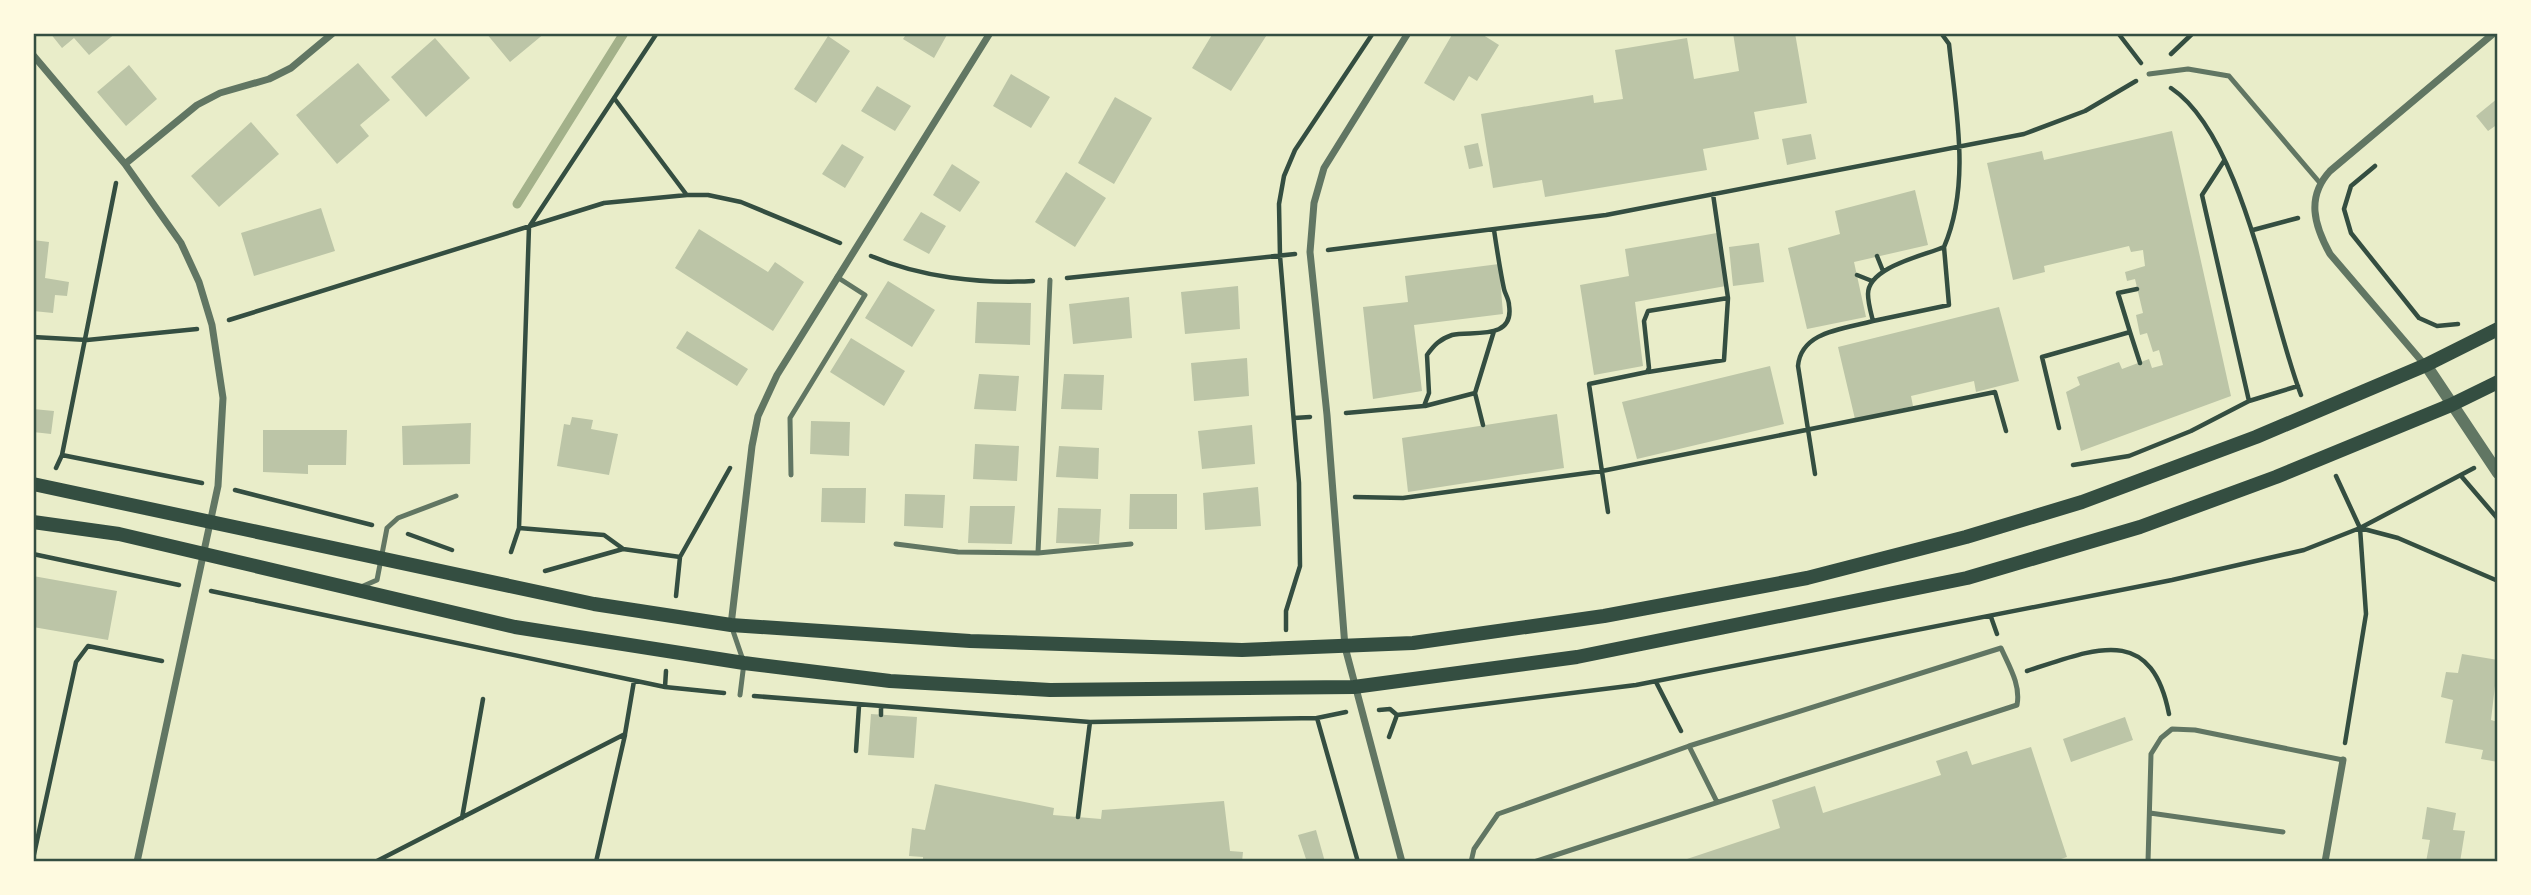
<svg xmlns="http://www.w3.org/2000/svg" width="2531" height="895" font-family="'IBM Plex Sans',sans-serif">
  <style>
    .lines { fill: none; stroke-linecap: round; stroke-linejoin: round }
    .stream { stroke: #a3b18a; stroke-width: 9 }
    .building { fill: #bcc5a7 }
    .path { stroke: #344e41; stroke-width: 4.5 }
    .service { stroke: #617663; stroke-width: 5 }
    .minor { stroke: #617663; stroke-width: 7 }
    .tertiary { stroke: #617663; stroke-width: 12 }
    .secondary { stroke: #344e41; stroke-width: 14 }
    .neatline { fill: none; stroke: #344e41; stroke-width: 2.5 }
  </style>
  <rect width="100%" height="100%" fill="#e9edc9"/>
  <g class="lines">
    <!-- stream -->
    <path class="stream" d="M517 204 624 33"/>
  </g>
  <!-- building -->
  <path class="building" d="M50 33H116L89 55 74 38 62 48Z
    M486 33H545L510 62Z
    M907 33H948L934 58 903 39Z
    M1213 33H1268L1231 91 1192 68Z
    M1453 33H1480L1499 45 1477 81 1469 76 1454 101 1424 83Z
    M1733 33H1795L1807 103 1754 112 1759 139 1703 149 1707 170 1545 197 1542 180 1493 188 1481 114 1593 95 1594 103 1623 99 1615 50 1687 38 1694 79 1739 71Z
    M828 36 850 51 816 103 794 89Z
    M435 38 470 78 426 117 391 77Z
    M358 63 390 100 360 125 369 136 337 164 296 115Z
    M129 65 157 99 126 126 97 92Z
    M1011 74 1050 97 1031 128 993 106Z
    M877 86 911 106 895 131 861 111Z
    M1115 97 1152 118 1114 184 1078 163Z
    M2498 98V124L2488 131 2476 116Z
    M251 122 279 154 219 207 191 176Z
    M2172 131 2231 396 2081 451 2066 392 2080 385 2077 377 2119 362 2122 369 2149 359 2152 368 2163 365 2159 350 2153 352 2147 333 2140 335 2136 315 2143 313 2135 279 2127 281 2125 272 2145 266 2143 250 2131 252 2129 246 2044 266 2045 272 2013 280 1987 163 2042 151 2044 160Z
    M1811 134 1816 159 1787 165 1782 139Z
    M1478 143 1483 166 1469 169 1464 146Z
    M842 144 864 157 845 188 822 174Z
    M952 164 980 182 960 212 933 195Z
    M1066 172 1106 198 1075 247 1035 222Z
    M1915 190 1928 245 1854 262 1866 317 1807 329 1788 248 1840 234 1835 211Z
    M321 208 335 251 254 276 241 233Z
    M921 212 946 226 929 254 903 240Z
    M699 229 768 272 775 262 804 282 773 331 675 268Z
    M1717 233 1726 286 1635 302 1643 366 1594 375 1580 285 1629 276 1625 249Z
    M33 240 49 242 45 278 69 282 67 296 55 295 53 313 33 311Z
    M1759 243 1764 282 1733 286 1729 247Z
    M1499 264 1503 314 1414 325 1422 391 1373 399 1363 307 1408 302 1405 276Z
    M888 281 935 310 912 347 865 318Z
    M1238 286 1240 329 1185 334 1181 292Z
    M1129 297 1132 338 1073 344 1069 304Z
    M977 302 1031 303 1030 345 975 343Z
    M1999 307 2019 381 1976 392 1974 381 1911 396 1913 406 1855 419 1838 347Z
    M687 331 748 369 737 386 676 348Z
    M851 338 905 371 884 406 830 372Z
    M1247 358 1249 396 1194 401 1191 363Z
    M1770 366 1784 424 1637 459 1622 402Z
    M979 374 1019 376 1016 411 974 409Z
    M1064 374 1104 375 1102 410 1061 409Z
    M33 409 54 411 51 434 33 432Z
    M1557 414 1564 468 1408 492 1402 438Z
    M572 417 593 420 591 429 618 434 609 475 557 466 564 424 570 425Z
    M811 421 850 422 849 456 810 454Z
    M471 423 470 464 403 465 402 426Z
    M1252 425 1255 464 1202 469 1198 431Z
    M263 430H347L346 465H308V474L263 472Z
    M975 444 1019 446 1017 481 973 479Z
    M1059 446 1099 448 1098 479 1056 477Z
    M1258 487 1261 526 1205 530 1203 493Z
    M822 488H866L865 523 821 522Z
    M905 494 945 495 943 528 904 526Z
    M1130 494H1177V529H1129Z
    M970 506H1015L1012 544 968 543Z
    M1058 508 1101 509 1099 544 1056 543Z
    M33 576 117 591 108 640 33 627Z
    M2462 654 2498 660 2491 720 2498 722V762L2481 759 2483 750 2445 743 2453 700 2441 697 2446 672 2458 673Z
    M871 714 917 717 914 758 868 755Z
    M2125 717 2133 740 2071 762 2063 739Z
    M2031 747 2067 857 2052 862H1678L1780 828 1772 800 1815 786 1823 813 1941 775 1936 761 1967 751 1972 765Z
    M935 784 1054 808 1053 815 1101 819 1102 810 1224 801 1230 851 1243 852 1242 862H923V857L909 856 912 828 925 830Z
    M2427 807 2456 813 2453 830 2465 831 2460 862H2426L2430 840 2422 839Z
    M1316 830 1325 862H1307L1298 835Z"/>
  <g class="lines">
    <!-- path -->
    <path class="path" d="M2118 33 2141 63
      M2171 54 2193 33
      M2171 88C2243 136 2270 315 2301 395
      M614 98 686 194
      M2224 161 2202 195 2249 401
      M2375 166 2351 186 2344 209 2351 233 2419 318 2437 326 2458 324
      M2253 230 2298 218
      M1328 250 1606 215 2024 134 2085 111 2136 81
      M871 256C920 277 980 284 1033 281
      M1877 256 1883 271
      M1857 275 1872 281
      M1067 278 1295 254
      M229 320 604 203 687 195H708L741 202 840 243
      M1873 321 1949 305 1944 247
      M2130 332 2118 293 2137 289
      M33 337 87 340 197 329
      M1648 372 1724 360 1728 298
      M1475 393 1494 331
      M1425 406 1475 393 1483 425
      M1346 413 1424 406 1429 393 1427 355C1434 345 1440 339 1452 335 1470 330 1515 342 1509 305 1509 299 1505 294 1504 289 1500 270 1497 250 1494 230
      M1294 418 1310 417
      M2059 428 2042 357 2130 332 2140 363
      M62 455 202 483
      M2073 465 2129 456 2191 431 2249 401 2298 386
      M56 468 62 455 116 183
      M1815 474 1798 366C1801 331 1844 329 1873 321 1871 313 1868 303 1868 294 1868 267 1923 256 1944 247 1971 184 1956 111 1949 44L1941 33
      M2336 476 2360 528 2366 614 2345 743
      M2462 477 2498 519
      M235 490 372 525
      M1355 497 1403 498 1602 471 1995 392 2006 431
      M1608 512 1589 384 1647 372 1649 368 1644 321 1648 311 1728 298 1713 194
      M519 528 604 535 622 548
      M2360 528 2398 538 2498 581
      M408 534 452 550
      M511 552 519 528 529 227 657 33
      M33 554 179 585
      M545 571 623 549 680 557
      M211 591 665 687 724 693
      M676 596 680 557 730 468
      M1991 617 1997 634
      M1286 630V611L1300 566 1299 483 1280 256 1279 204 1284 176 1295 150 1373 33
      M2027 671C2093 650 2151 622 2169 714
      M1656 682 1681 731
      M665 687 666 671
      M754 696 1090 722 1317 718 1346 712
      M1379 710 1390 709 1397 715 1636 685 2172 580 2304 550 2360 528 2474 468
      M881 715V708
      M1317 718 1358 862
      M1389 737 1397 715
      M856 751 859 706
      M1078 817 1090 722
      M462 818 483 699
      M33 859 76 662 88 646 162 661
      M375 862 625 734 634 681
      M596 862 625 735"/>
    <!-- service -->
    <path class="service" d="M2149 74 2188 69 2229 76 2320 183
      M1050 280 1038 553 1131 544
      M791 475 790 418 865 295 837 277
      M896 544 958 552 1038 553
      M361 587 377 580 387 528 398 518 456 496
      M732 628 744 663 740 695
      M1689 746 1717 802
      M2150 813 2283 832
      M1471 862 1474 849 1498 814 1689 746 2001 648C2009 666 2021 685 2017 705L1534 862
      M2148 862 2151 754 2161 738 2172 729 2195 730 2343 760"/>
    <!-- minor -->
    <path class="minor" d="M33 55 125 164 181 243 199 282 212 325 223 398 218 486 137 862
      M125 164 197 105 220 93 269 79 291 68 333 33
      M2425 365 2330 254C2314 225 2306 197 2330 171L2494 33
      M731 625 752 446 758 416 777 375 990 33
      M1402 862 1345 647 1327 415 1310 252 1314 203 1324 168 1408 33
      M2325 862 2343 760"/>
    <!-- tertiary -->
    <path class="tertiary" d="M2426 365 2498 473"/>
    <!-- secondary -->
    <path class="secondary" d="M33 484 594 604 731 625 970 641 1242 650 1413 643 1604 616 1807 578 1966 537 2082 502 2256 437 2426 365 2498 329
      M33 522 119 534 515 627 744 663 890 681 1050 690 1354 687 1577 657 1967 578 2140 527 2276 477 2451 405 2498 382"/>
  </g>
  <!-- border -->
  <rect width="2531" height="895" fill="none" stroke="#fefae0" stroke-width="70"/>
  <rect x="35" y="35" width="2461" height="825" class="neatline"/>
</svg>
